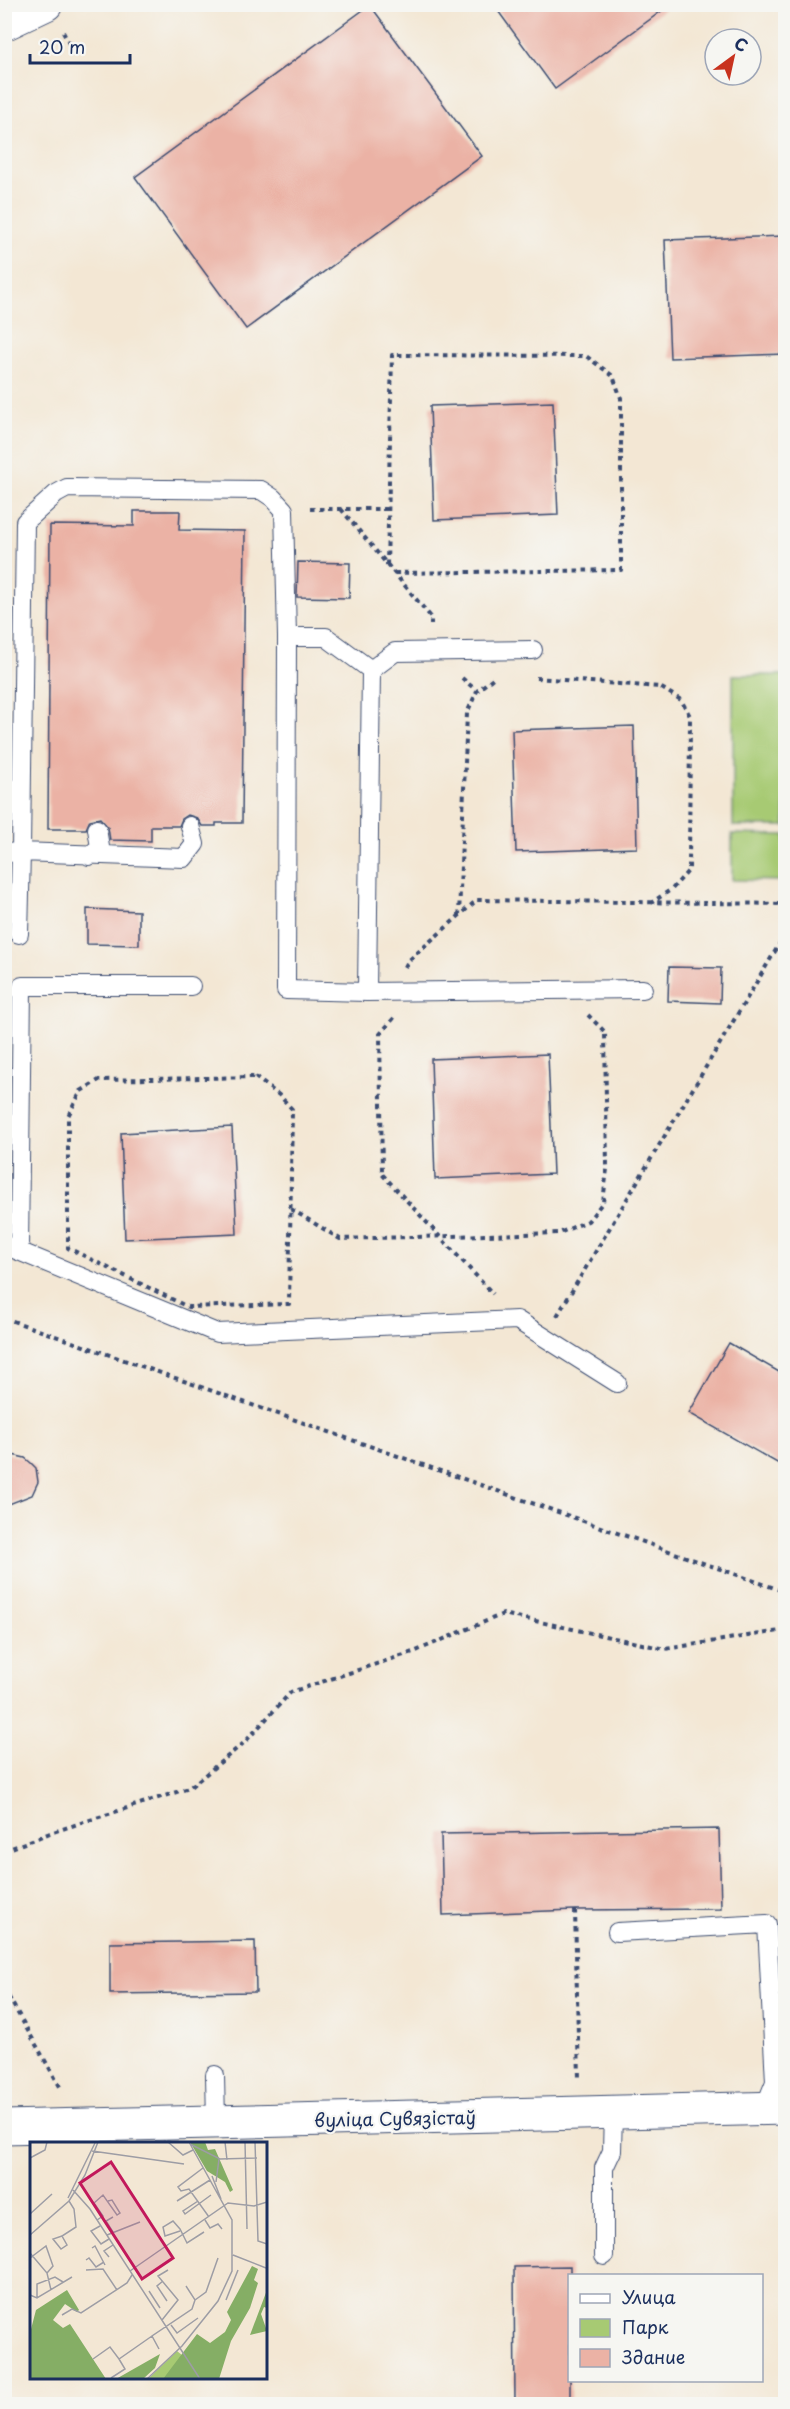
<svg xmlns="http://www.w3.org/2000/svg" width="790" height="2409" font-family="'Playpen Sans',sans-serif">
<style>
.green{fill:#a7ca73;stroke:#617c68;stroke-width:1.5}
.building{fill:#ebb2a5}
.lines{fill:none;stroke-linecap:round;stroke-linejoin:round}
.service-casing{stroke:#3b4b70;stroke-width:20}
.minor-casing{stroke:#3b4b70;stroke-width:35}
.tertiary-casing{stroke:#3b4b70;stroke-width:35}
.path{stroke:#3b4b70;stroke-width:4;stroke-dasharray:4.5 4.5;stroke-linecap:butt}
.service{stroke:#fff;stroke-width:18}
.minor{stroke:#fff;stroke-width:33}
.tertiary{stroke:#fff;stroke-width:33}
.labels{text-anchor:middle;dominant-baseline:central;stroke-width:4.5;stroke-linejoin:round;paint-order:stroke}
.street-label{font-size:18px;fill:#1b2f5e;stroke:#f6f6f2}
.inset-road{fill:none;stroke:#9d9da5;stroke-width:1.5}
.view{fill:#c2185b;fill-opacity:0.15;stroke:#c2185b;stroke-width:3}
.inset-edge{fill:none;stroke:#1b2f5e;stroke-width:3}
</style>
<rect width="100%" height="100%" fill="#f6f6f2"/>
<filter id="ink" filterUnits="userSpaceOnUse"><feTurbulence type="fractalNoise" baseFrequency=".0167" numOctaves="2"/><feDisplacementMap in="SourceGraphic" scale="12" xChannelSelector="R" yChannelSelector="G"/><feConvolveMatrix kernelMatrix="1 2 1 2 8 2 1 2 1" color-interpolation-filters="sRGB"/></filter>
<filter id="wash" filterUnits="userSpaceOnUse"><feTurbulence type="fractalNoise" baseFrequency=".008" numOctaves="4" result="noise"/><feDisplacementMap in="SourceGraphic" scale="24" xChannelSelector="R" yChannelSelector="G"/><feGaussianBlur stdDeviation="1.35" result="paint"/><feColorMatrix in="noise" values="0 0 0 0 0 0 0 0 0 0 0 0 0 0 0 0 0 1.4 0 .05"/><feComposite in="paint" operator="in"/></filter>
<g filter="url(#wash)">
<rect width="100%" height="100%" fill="#f3e7d4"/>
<!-- green -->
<path class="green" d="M733 675H785V826H733Z
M732 834 785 835V881L732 880Z"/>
<g id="blocks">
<!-- building -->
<path class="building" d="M493 4H671L555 89Z
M370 5 482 156 246 329 135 177Z
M786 236V354L670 358 665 240Z
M553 402 558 515 434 520 430 406Z
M134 511H180L179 530 245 531 242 823H216V826H202L197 818 188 815 182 819 179 826H151V841L110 840 108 827 100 818 90 820 86 829H48L50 525 134 526Z
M298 562 350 563 349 598 297 597Z
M634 726 637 848 516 852 512 730Z
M87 909 139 911V945L87 944Z
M669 967 721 968 720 1003 668 1001Z
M548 1054 553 1174 435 1179 431 1059Z
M232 1127 237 1234 125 1239 121 1133Z
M729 1343 786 1376V1468L689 1413Z
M4 1453 25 1458 31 1463 36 1468 38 1482 32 1495 4 1506Z
M719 1829 721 1909 575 1910 443 1915 441 1834Z
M255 1941 256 1992 110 1994V1943Z
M570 2266V2404H515L514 2267Z"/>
</g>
</g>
<g filter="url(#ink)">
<use href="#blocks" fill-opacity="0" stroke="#3b4b70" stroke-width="1.5"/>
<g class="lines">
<defs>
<path id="service" d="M371 670 395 652 533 650
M4 853 21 852 25 522 56 494 67 488 261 490 273 498 284 510 287 637 286 990 367 992 371 670 326 637H287
M89 856 100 847 97 829
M19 934 21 852 184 858 195 844 190 826
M367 992 643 989
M4 1245 217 1333 517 1320 617 1383
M19 1251 22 986H191
M617 1932 767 1924 775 2082 764 2109
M215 2075 216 2122
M604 2256V2168L612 2151 613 2112"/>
<path id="minor" d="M4 2127 786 2108"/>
<path id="tertiary" d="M4 24 46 4"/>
</defs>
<!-- service casing -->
<use href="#service" class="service-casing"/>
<!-- minor casing -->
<use href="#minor" class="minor-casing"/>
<!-- tertiary casing -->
<use href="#tertiary" class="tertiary-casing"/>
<!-- path -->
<path class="path" d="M63 32 75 55
M310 509H387
M341 509 431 617V626
M387 565 392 355 586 356 613 376 621 398V570L394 573
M462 678 477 691
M536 678 660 687 681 700 690 716 689 870 672 889 651 903
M459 916 467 713 477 691 493 678
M405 967 408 961 477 900 786 904
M394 1018 380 1034 382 1174 493 1294
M255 1077 279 1095 292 1109 289 1304 188 1307 68 1248V1116L81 1091 99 1080Z
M291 1209 340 1239 559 1233 588 1221 603 1202 607 1169 605 1032 588 1015
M557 1316 786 933
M4 1318 786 1592
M4 1851 50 1833 189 1788 245 1742 291 1692 416 1651 503 1614 665 1649 786 1630
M575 1910 579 2079
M4 1989 62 2090"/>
<!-- service -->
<use href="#service" class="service"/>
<!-- minor -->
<use href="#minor" class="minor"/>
<!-- tertiary -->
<use href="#tertiary" class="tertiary"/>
</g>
</g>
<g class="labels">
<!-- street labels -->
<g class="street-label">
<text transform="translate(395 2118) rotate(-1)">вуліца Сувязістаў</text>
</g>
</g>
<!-- overview -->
<g transform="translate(30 2142)">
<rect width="237" height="237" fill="#f3e7d4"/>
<path d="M147 209 153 214 141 230 133 237H118Z" fill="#a7ca73"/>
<path d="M160 0H175L178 8 185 7 203 48 200 50 195 40 177 29ZM222 124 228 127 224 138 228 141 220 166 201 199 189 237H133L167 192 180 201 195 190 201 178 197 170ZM37 148 49 168 47 170 35 162 23 178 33 186 40 182 76 237H0V191L6 168ZM237 148V166L234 165 231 172 237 189 220 193ZM130 212 125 226 113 237H86Z" fill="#85ae65"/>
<path class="inset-road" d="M138 0 153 13 163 8M195 0 197 18M215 0 217 87M225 0 228 99 237 102M160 2 190 17 227 16M62 9 154 22M0 16 15 8 17 0M173 26 148 45 151 49 159 47 179 75M182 34 191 57M186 40 189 17M43 48 60 67 170 237M38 56 65 1M147 59 180 38M168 59 153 69 155 72 181 53M0 72 22 52M83 75 76 79 83 90M67 78 73 74 64 61 73 53 87 73 90 71 82 58 78 59M175 78 180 86 188 82 192 87M70 84 61 89 71 102 79 97M150 89 135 94 133 85 143 79 150 87 157 101 174 90M0 93 39 59 55 33 68 0M77 93 110 80M32 94 23 97 31 107 37 103 32 94 46 85 44 67 39 59M62 106 65 104 75 123M0 111 17 131 21 148M203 113 236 126M79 115 74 109 83 103M0 116 16 104 23 124 17 131M56 118 59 116 66 125 74 120M56 128 73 127 87 148M100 129 198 61 224 64 237 60M133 139 127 144 137 159M156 144 165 158 176 150 188 116M119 149 130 166M0 153 7 156 42 135M7 156V142L25 135 33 140M196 158 208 128M32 173 42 167 51 171 97 141 102 133M132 178 148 158 128 134 138 128M141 183 147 191 168 176M129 207 122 194 162 167 165 158M63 217 80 205 89 217 122 194M81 236 95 227 89 217M117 237 152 204 188 159 202 129V78L159 0"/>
<path class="view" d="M81 20 143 116 112 137 50 41Z"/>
<rect width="237" height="237" class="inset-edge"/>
</g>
<!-- margin -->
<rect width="790" height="2409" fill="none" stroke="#f6f6f2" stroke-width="24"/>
<!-- legend -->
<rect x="568" y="2274" width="195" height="108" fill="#f6f6f2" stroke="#9ea6b7" stroke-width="1.5"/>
<rect x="580" y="2294" width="30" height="9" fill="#ffffff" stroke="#9ea6b7" stroke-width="1.5"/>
<text x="622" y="2304" font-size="18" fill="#1b2f5e">Улица</text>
<rect x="580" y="2319" width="30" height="18" fill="#a7ca73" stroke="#9ea6b7" stroke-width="1.5"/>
<text x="622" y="2334" font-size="18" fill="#1b2f5e">Парк</text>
<rect x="580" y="2349" width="30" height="18" fill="#ebb2a5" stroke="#9ea6b7" stroke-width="1.5"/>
<text x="622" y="2364" font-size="18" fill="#1b2f5e">Здание</text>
<!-- north arrow -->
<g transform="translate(733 57) rotate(33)"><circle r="28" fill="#f6f6f2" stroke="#9ea6b7" stroke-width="1.5"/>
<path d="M0-4.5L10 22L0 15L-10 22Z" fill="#c8321e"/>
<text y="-9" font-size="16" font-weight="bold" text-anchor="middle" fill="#1b2f5e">С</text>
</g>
<!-- scale -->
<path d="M30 54v9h100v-9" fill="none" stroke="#1b2f5e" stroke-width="3"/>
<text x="39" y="54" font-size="18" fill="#1b2f5e" stroke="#f6f6f2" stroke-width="4.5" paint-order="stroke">20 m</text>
</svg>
